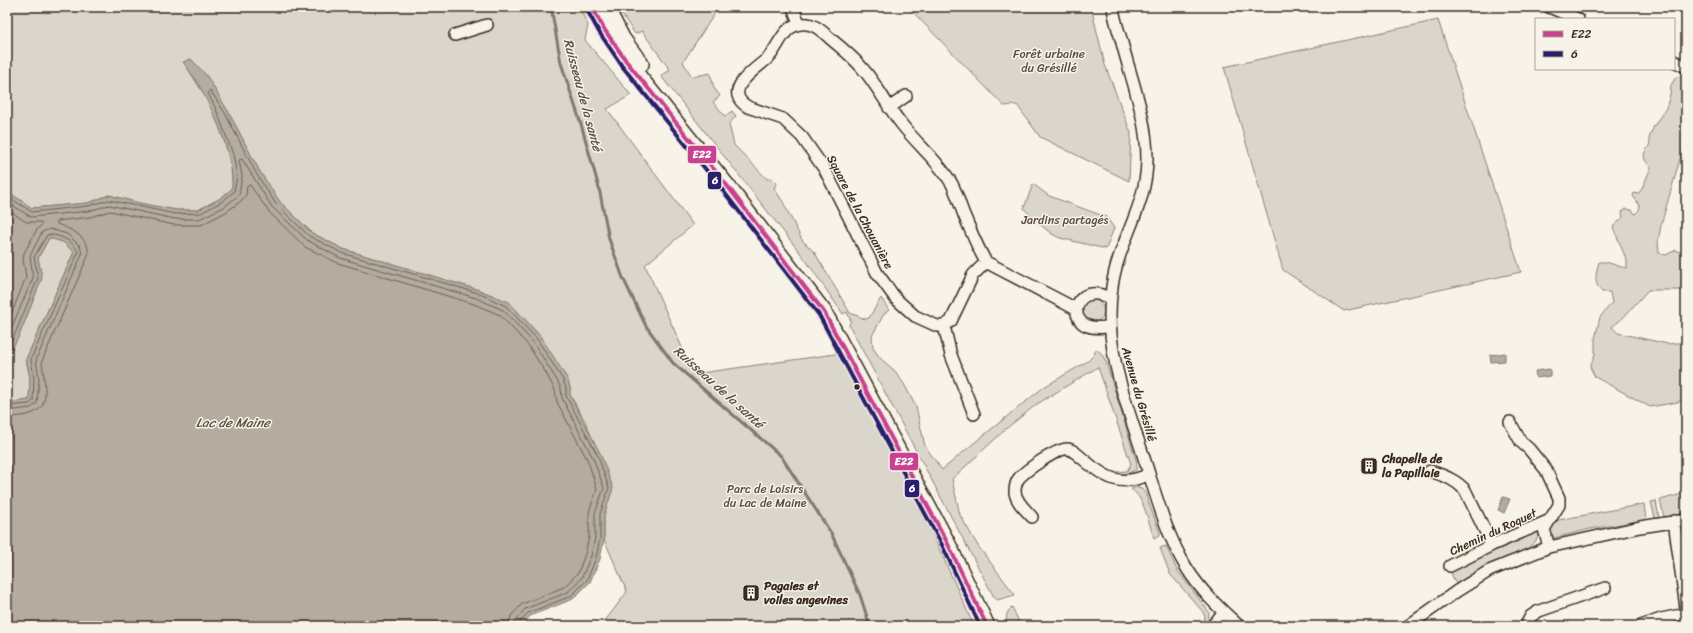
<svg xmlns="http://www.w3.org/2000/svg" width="1693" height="633" font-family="Sriracha,sans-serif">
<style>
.green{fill:#dbd6cb;stroke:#8b8074}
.water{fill:#b4aca0;stroke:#84786c}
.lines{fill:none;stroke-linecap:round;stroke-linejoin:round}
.shore{stroke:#6b5e52;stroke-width:1}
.stream{stroke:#84786c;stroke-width:3}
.street-casing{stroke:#3b2a1e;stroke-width:14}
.secondary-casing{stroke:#3b2a1e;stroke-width:18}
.street{stroke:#f7f3e8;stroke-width:11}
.secondary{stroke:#f7f3e8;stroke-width:15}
.bus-1-casing{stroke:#f7f3e8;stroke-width:7}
.bus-2-casing{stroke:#f7f3e8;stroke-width:7}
.bus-1{stroke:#c94191;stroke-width:4}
.bus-2{stroke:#291f6c;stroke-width:4}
.bus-dot{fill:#3b2a1e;stroke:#f7f3e8;stroke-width:1.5}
.labels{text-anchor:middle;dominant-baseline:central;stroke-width:3;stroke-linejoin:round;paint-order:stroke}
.park-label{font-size:12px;fill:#5b4c41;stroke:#f7f3e8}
.street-label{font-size:12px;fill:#3b2a1e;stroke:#f7f3e8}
.poi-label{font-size:12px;font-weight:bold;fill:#3b2a1e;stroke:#f7f3e8;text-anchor:start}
.water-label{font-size:13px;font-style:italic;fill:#5f5145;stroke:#f7f3e8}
.line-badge{stroke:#f7f3e8;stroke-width:1.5}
.badge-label{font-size:11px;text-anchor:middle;font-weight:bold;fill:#fff}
</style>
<rect width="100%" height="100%" fill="#f7f3e8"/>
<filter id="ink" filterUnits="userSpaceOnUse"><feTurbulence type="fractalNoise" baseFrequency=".025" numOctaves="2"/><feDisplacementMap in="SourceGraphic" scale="8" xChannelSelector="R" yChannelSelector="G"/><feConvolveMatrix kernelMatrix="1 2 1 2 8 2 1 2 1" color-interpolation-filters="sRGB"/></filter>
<g filter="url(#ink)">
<!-- green -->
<path class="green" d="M7 7H579L588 25 585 40 631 95 607 109 693 225 645 265 694 374 842 353 920 506 974 626H601L627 592 604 539V515L613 488 585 421 570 395V387L541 337 509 302 479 290 343 249 312 233 280 202 260 172 228 111 191 59 184 62C189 72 196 81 202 91 217 114 234 162 232 189L219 199 198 210H176L139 203 109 195 88 203 32 208 7 191Z
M617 7H719L683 62 692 77 710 73 714 88 720 96 713 102 725 116 732 111 736 116 729 124 734 145 767 179 772 178 777 183 774 188 783 202 802 240 815 253 850 313 865 319 869 318 881 298 889 310 884 314 872 336 873 348 880 358 895 371 904 384 916 407 925 446 942 470 974 443 1044 387 1088 361 1094 355 1096 349 1102 354 1106 362 1137 463 1136 470 1126 474H1117L1115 472 1127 471 1131 464 1098 367 1037 404 1007 428 952 479 960 515 978 546 1015 595 997 600 994 597 849 325 851 321 847 312 843 314 805 259 661 76 670 70 642 31 635 34Z
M908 7H1091L1105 65 1131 133 1129 181 1040 137 1017 105 1004 106Z
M1438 20 1521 272 1344 311 1283 270 1224 67Z
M1680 76 1686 79V138L1661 225 1658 242 1659 253 1666 255 1676 250 1686 255V290H1648L1623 318 1612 327 1618 333 1668 344 1686 342V398L1678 402 1650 407 1595 377 1590 367 1595 354V339L1600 317 1612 303 1610 292H1602C1593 284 1596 272 1599 262 1609 261 1617 267 1627 268V261L1613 227 1623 217 1622 212 1626 209 1632 210 1635 214 1639 210 1640 206 1633 196 1634 193 1638 194C1645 186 1646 177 1651 168L1645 160 1644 154 1650 144 1649 138 1654 126 1666 108 1670 95 1671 85 1676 77Z
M1033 184 1049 196 1106 217 1114 228 1106 249 1060 238 1052 234 1033 219 1024 208Z
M49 238 63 242 74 252 26 359 30 378 29 400 7 403V357L19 336 42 278 38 258Z
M1089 299 1098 300 1104 308 1103 317 1095 323 1083 319 1081 307Z
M1136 487 1144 490 1160 533V535L1154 538C1149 524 1144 497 1131 489Z
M1686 493V513L1664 517 1660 500Z
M1656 501 1659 518H1655L1651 502Z
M1644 504 1646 520 1590 529 1554 538H1552L1548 530 1553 521Z
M1538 530 1539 535 1535 542 1528 548 1478 571 1456 584 1451 573 1453 568Z
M1166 546 1177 570 1209 612 1208 621 1204 626H1202L1205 617 1203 612 1170 574 1160 548Z
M1012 607 1021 626H1008C1005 619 1006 612 1012 607Z"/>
<!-- water -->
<path class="water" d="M191 59 207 76 228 111 260 172 280 202 312 233 343 249 479 290 509 302 541 337 567 378 570 387V395L601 455 613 488 604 515V539L600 559 590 582 573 599 530 616 522 626H7V403L29 400 30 378 26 359 74 252 63 242 49 238 38 258 42 278 19 336 7 357V191L32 208 88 203 109 195 139 203 176 210H198L219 199 232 189C234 158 218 121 203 93 198 82 190 72 183 62Z
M1505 353V361L1491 362 1490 355Z
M1550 369V376L1536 378 1535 371Z
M1503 497 1510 499 1504 513 1498 510Z"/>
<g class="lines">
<!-- shore -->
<path class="shore" d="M7 196 32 212 88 206 109 200 175 214 201 213 221 202 234 192 237 176 233 154 216 109 208 93 210 90 225 113 257 175 276 204 309 236 342 253 478 293 506 306 537 339 563 380 566 388V396L598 456 609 488 600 514V538L596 558 587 580 571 596 528 613 520 622 519 626
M7 202 31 217 89 211 109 205 175 219H199L224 207 239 195 242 176 239 160 242 159 272 207 307 240 340 258 476 298 503 310 533 342 558 382 561 389 562 398 593 458 604 488 595 513V538L591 556 582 577 568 592 525 609 516 620 514 626
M7 209 26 222H40L42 224 36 231 24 253 23 259 26 277 7 325
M7 338 33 278 30 256 42 232 50 229 67 234 80 246 82 254 36 360 39 378 37 403 31 408 7 411
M7 348 15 334 38 278 34 257 47 235C57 233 76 242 78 253L31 359 34 378 33 401 29 404 7 406
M7 417C54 416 46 398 42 361L88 256C91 238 71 229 57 224V221L90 217 110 211 174 225H201L226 212 241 201 246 195 247 186 250 185 269 212 305 247 338 263 474 304 500 315 528 345 546 373 555 390 557 402 588 461 597 489 589 512V537L585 554 578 573 564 587 522 604 511 616 508 626"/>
<!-- stream -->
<path class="stream" d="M551 7 561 63 581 124 599 188 609 239 623 278 646 326 673 363 781 456 831 533 860 595 870 626"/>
<defs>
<path id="street" d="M793 7 799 24
M1113 7C1114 18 1118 29 1121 39 1131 79 1147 118 1147 159 1147 208 1118 241 1112 287 1103 347 1126 402 1144 458 1156 495 1166 534 1186 567 1200 590 1219 608 1239 626
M1549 7 1578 19
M455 35 487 25
M1674 61 1686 67
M889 108 906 96
M986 262C977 247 971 231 964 215 960 205 957 194 952 184 939 162 919 146 903 126 888 108 878 86 863 69 854 58 843 49 832 40 823 32 814 22 801 24 782 26 779 48 767 59 754 70 721 91 748 107L783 119 802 137 825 170 877 273 896 299 915 316 937 326H944L951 321 973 275 986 262 1076 309
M944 326 951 355 974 414
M1110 327C1103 327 1095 329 1088 326 1071 321 1074 295 1092 294 1098 293 1105 296 1110 298
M1510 422 1521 442 1529 449 1546 470 1559 498V505L1544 529 1549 547
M1430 471C1444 476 1455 479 1465 490L1492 545
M1032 517C1026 510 1016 502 1015 492 1015 487 1016 482 1019 478 1026 470 1059 447 1068 449 1074 450 1079 456 1083 459 1105 478 1121 488 1149 474
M1674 521 1686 608
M1450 566 1492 545 1548 521
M1212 626 1224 612
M1408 626 1457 591 1489 571 1549 547 1640 527 1686 520
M1528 626 1527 623 1531 616 1539 611 1605 588
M1641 626 1661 619 1686 614"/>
<path id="secondary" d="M592 7 604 29 627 62 729 188 824 312 947 542 987 626
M606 7 622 38 641 64"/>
</defs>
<!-- street casing -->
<use href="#street" class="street-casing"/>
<!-- secondary casing -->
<use href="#secondary" class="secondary-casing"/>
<!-- street -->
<use href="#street" class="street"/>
<!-- secondary -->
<use href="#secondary" class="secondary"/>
<defs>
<path id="bus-1" d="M592 7 604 29 627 62 729 188 824 312 947 542 987 626"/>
<path id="bus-2" d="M587 10 599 32 622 66 724 192 819 315 942 545 980 626"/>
</defs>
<!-- bus-1 casing -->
<use href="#bus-1" class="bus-1-casing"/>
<!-- bus-2 casing -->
<use href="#bus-2" class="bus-2-casing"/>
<!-- bus-1 -->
<use href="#bus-1" class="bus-1"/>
<!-- bus-2 -->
<use href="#bus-2" class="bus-2"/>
</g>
</g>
<!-- icons -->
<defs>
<symbol id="building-square" viewBox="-11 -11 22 22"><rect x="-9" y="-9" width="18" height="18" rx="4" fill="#3b2a1e" stroke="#f7f3e8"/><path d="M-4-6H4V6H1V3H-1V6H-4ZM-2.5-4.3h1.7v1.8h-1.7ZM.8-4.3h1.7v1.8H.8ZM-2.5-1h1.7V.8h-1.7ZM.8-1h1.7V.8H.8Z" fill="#fff"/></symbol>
</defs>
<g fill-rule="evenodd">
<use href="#building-square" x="1359" y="456" width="20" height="20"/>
<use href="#building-square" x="741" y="583" width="20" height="20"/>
</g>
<!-- markers -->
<circle class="bus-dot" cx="857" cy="387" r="3.5"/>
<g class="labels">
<!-- park labels -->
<g class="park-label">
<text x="1049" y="54">Forêt urbaine<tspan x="1049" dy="14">du Grésillé</tspan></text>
<text x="1065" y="220">Jardins partagés</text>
<text x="765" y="489">Parc de Loisirs<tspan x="765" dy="14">du Lac de Maine</tspan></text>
</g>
<!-- street labels -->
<g class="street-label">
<text transform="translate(860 212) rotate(62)">Square de la Chouanière</text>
<text transform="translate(1139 394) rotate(74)">Avenue du Grésillé</text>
<text transform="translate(1493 532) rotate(-25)">Chemin du Roquet</text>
</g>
<!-- poi labels -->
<g class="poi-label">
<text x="1382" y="459">Chapelle de<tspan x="1382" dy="14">la Papillaie</tspan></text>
<text x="764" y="586">Pagaies et<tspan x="764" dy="14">voiles angevines</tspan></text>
</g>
<!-- water labels -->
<g class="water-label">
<text transform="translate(583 95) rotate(75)">Ruisseau de la santé</text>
<text transform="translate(719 387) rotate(42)">Ruisseau de la santé</text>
<text x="233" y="422">Lac de Maine</text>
</g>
</g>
<g class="line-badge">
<rect x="687" y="145" width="30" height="19" rx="4" fill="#c94191"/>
<rect x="707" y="171" width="15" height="19" rx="4" fill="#291f6c"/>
<rect x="889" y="452" width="30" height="19" rx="4" fill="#c94191"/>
<rect x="904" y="479" width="16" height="19" rx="4" fill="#291f6c"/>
</g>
<g class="badge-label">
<text x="702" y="158">E22</text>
<text x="715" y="184">6</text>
<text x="904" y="465">E22</text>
<text x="912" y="492">6</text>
</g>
<!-- margin -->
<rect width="1693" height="633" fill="none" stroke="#f7f3e8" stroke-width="24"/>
<rect x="12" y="12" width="1669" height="609" fill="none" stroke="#3b2a1e" stroke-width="1.5" filter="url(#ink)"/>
<!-- legend -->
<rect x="1535" y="18" width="140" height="52" fill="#f7f3e8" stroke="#aca397"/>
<rect x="1543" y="31" width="20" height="6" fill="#c94191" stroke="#aca397"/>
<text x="1571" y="38" font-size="12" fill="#3b2a1e">E22</text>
<rect x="1543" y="51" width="20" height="6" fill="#291f6c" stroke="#aca397"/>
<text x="1571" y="58" font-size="12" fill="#3b2a1e">6</text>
</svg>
